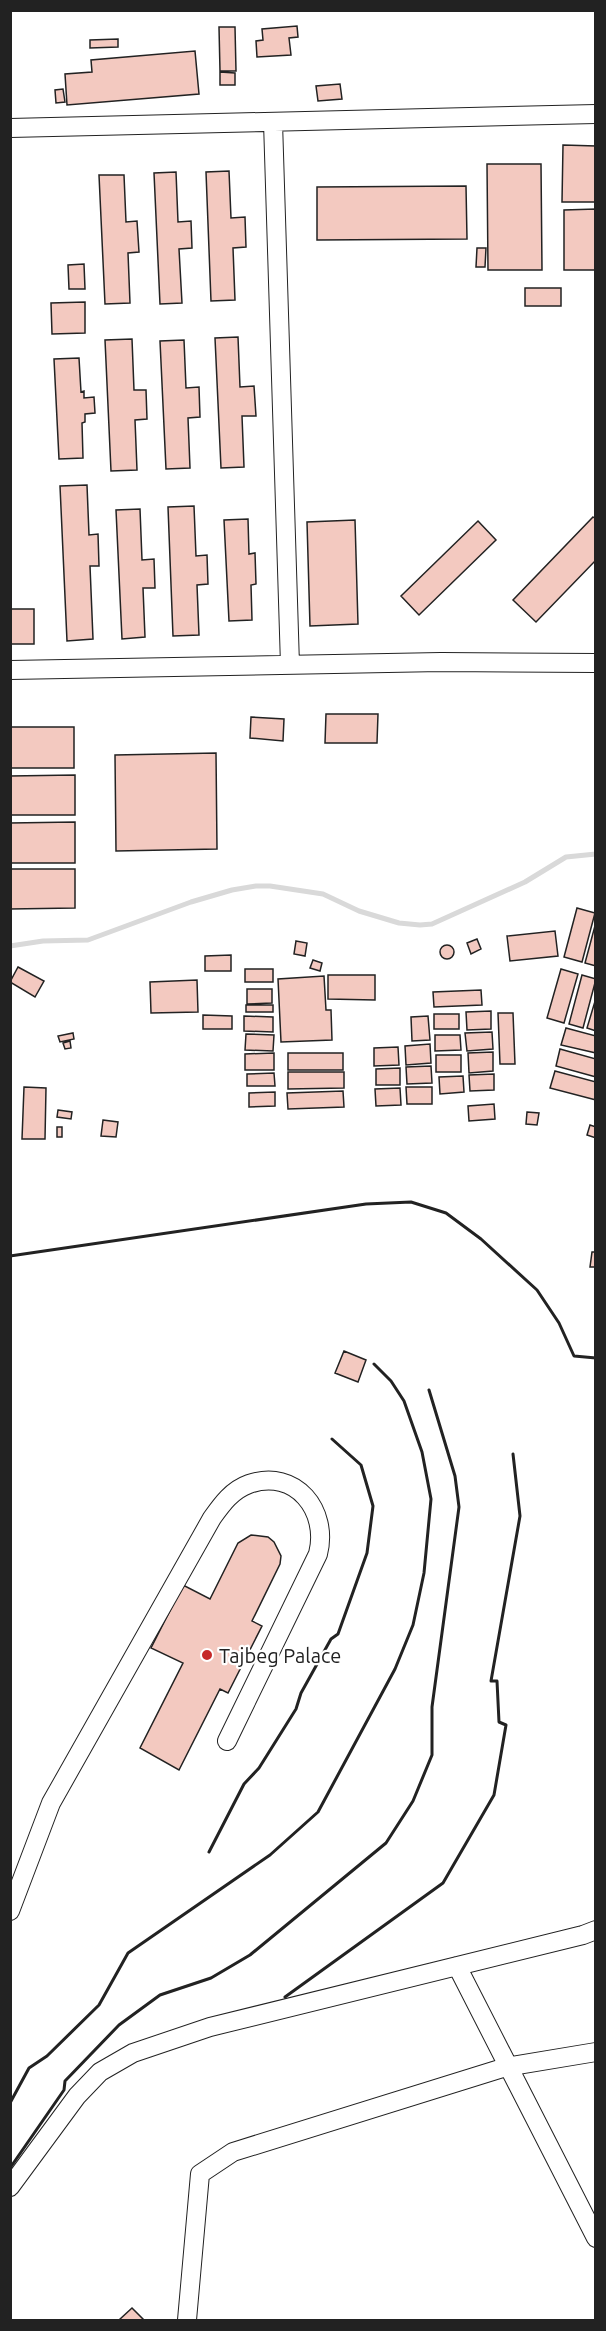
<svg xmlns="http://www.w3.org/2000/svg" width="606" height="2331" font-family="Ubuntu,sans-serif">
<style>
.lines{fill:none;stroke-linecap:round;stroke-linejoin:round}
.stream{stroke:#d9d9d9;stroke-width:5}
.building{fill:#f3c9c0;stroke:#222;stroke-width:1.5}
.minor-casing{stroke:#222;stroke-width:20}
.minor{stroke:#fff;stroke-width:18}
.wall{stroke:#222;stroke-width:3}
.poi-dot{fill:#c62828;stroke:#fff;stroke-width:2}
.labels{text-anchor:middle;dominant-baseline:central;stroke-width:4.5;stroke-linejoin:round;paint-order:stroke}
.poi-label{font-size:20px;fill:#222;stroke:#fff;text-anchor:start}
</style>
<rect width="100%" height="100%" fill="#fff"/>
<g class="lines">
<!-- stream -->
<path class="stream" d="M10 946 43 941 88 940 191 902 232 890 256 886H270L323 894 359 911 399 923 420 925 432 924 525 882 566 857 596 854"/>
</g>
<!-- building -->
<path class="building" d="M297 26 298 37 289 38 291 55 257 57 256 41 263 40 262 29Z
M219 27H235L236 71H220Z
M118 39V47L90 48V40Z
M195 51 199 94 67 105 65 74 92 72 91 60Z
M220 72 235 73V85H220Z
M340 84 342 99 318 101 316 86Z
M63 89 65 102 56 103 55 90Z
M563 145 596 146V202H562Z
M487 164H541L542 270H488Z
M229 171 231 218 245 217 246 247 233 248 235 300 211 301 206 172Z
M176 172 178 222 191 221 192 248 179 249 182 303 160 304 154 173Z
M99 175H124L126 222 137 221 139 252 128 253 130 303 105 304Z
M466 186 467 239 317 240V187Z
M596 209V270H564V210Z
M477 248H486L485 267H476Z
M84 264 85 289H69L68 265Z
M525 288H561V306H525Z
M85 302V333L52 334 51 303Z
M238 337 240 387 254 386 256 416H242L244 467 221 468 215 338Z
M132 339 134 390H146L147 419 135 420 137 470 111 471 105 340Z
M184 340 186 388 199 387 200 417 188 418 190 468 166 469 160 341Z
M79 358 81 392 84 391V398L94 397 95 413 85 414V422L82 423 83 458 59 459 54 359Z
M87 485 89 535 98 534 99 566H90L93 639 67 641 60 486Z
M194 506 196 556 207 555 208 584 197 585 199 635 173 636 168 507Z
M140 509 142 560 154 559 155 588H143L145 637 122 639 116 510Z
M593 517 596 519V560L536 622 513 600Z
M248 519 249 554 255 553 256 584 251 585 252 620 229 621 224 520Z
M355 520 358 624 310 626 307 522Z
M478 521 496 540 419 615 401 596Z
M10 609H34V644H10Z
M326 714H378L377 743H325Z
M251 717 284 719 283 741 250 738Z
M10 727H74V768H10Z
M216 753 217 849 116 851 115 755Z
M75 775V815H10V776Z
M75 822V863H10V823Z
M10 869H75V908L10 909Z
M577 908 595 913 582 962 564 957Z
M596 922V966L585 963Z
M555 931 558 956 510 961 507 936Z
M477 939 481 949 471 954 467 943Z
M296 941 307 943 305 956 294 954Z
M440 952a7 7 0 1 1 14 0a7 7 0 1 1-14 0Z
M231 955V971H205V956Z
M313 960 322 963 320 971 310 968Z
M18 967 44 981 35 997 10 982Z
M245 969H273V982H245Z
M561 969 578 974 564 1023 547 1018Z
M328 975H375V1000L328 999Z
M582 975 596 979 583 1028 569 1024Z
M324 976 326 1010H331L332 1040 281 1042 278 979Z
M197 980 198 1012 151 1013 150 982Z
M247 989H272V1003L247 1004Z
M481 990 482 1005 434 1007 433 992Z
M596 998V1031L587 1028Z
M246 1005H273V1012H246Z
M491 1011V1029L467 1030 466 1012Z
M498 1013H513L515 1064H500Z
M434 1014H459V1029H434Z
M203 1015 232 1016V1029H203Z
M244 1016 273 1017V1032L244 1031Z
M428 1016 430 1040 412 1041 411 1017Z
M566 1028 596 1036V1053L561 1045Z
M492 1032 493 1049 467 1051 465 1033Z
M73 1033 74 1039 60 1042 58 1036Z
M246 1034 274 1035 273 1051 245 1050Z
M435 1035H460L461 1050 435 1051Z
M70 1041 71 1048 65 1049 63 1043Z
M430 1044 431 1063 406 1065 405 1046Z
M398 1047 399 1065 374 1066V1048Z
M560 1049 596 1059V1077L556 1066Z
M493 1052V1071L469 1073 468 1053Z
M274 1053V1070H245V1054Z
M288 1053H343V1070H288Z
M436 1055H461V1072H436Z
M431 1066 432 1083 407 1084 406 1067Z
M400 1068V1085H376V1069Z
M555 1071 596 1082V1100L550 1088Z
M288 1072H344V1088L288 1089Z
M274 1073 275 1086H247V1074Z
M494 1074V1090L470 1091 469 1075Z
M463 1076 464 1092 440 1094 439 1077Z
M24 1087 46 1088 45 1139H22Z
M406 1087H432V1104H407Z
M400 1088 401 1105 376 1106 375 1089Z
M343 1091 344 1107 288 1109 287 1093Z
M275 1092V1106L249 1107V1093Z
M494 1104 495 1119 469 1121 468 1106Z
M58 1110 72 1112 71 1119 57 1117Z
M527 1112 539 1113 537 1125 526 1124Z
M103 1120 118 1122 116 1137 101 1136Z
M590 1125 596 1127V1138L587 1135Z
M57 1127H62V1137H57Z
M592 1252H596V1267H590Z
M344 1351 366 1360 358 1382 335 1373Z
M251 1535 268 1537 274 1542 281 1556 280 1564 252 1621 262 1626 228 1693 220 1689 179 1770 140 1748 183 1663 151 1648 183 1585 210 1599 238 1543Z
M132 2308 144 2320H119Z"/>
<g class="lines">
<defs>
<path id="minor" d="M273 122 290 665
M10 128 596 114
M10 670 441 662 596 663
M10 1911 51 1803 212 1518C222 1504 232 1490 249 1484 296 1468 329 1511 318 1554L227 1741
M457 1966 596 2238
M10 2187 77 2096 100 2072 133 2053 210 2027 583 1935 596 1930
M187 2320 200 2174 233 2152 506 2067 596 2052"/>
</defs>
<!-- minor casing -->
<use href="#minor" class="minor-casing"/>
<!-- minor -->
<use href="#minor" class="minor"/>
<!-- wall -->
<path class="wall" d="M10 1256 366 1204 411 1202 446 1213 481 1239 537 1290 559 1323 574 1356 596 1358
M209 1852 244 1784 259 1768 296 1709 301 1693 331 1639 338 1634 367 1553 373 1506 361 1465 332 1439
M285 1997 443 1883 494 1795 506 1725 499 1722 497 1681H491L520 1516 513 1454
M10 2103 29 2068 47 2056 99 2005 128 1953 270 1855 318 1812 395 1669 413 1625 424 1573 431 1499 422 1452 404 1401 391 1381 374 1364
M10 2168 64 2090 65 2081 119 2025 160 1995 211 1978 250 1955 386 1843 413 1801 432 1755V1707L459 1507 455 1476 429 1390"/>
</g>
<!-- markers -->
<circle class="poi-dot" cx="207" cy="1655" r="6"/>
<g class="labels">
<!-- poi labels -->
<g class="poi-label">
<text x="219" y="1655">Tajbeg Palace</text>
</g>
</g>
<!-- border -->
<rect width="606" height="2331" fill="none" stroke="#222222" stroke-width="24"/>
</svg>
